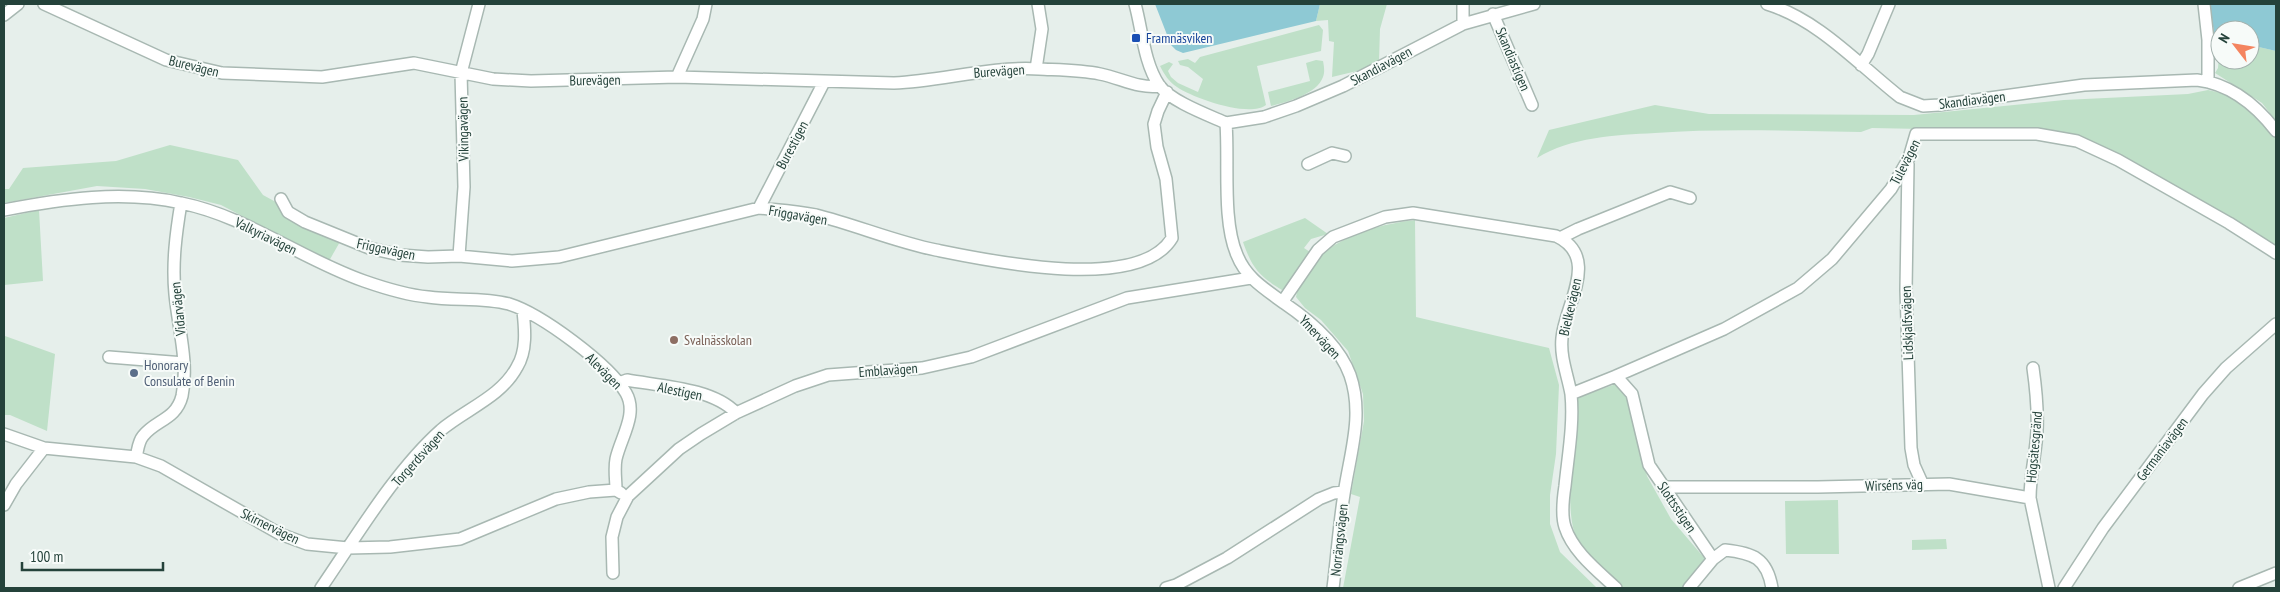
<svg xmlns="http://www.w3.org/2000/svg" width="2280" height="592" font-family="'PT Sans Narrow',sans-serif">
<style>
.green{fill:#bfe0c8}
.water{fill:#8ec9d4}
.lines{fill:none;stroke-linecap:round;stroke-linejoin:round}
.minor-casing{stroke:#a8b8b2;stroke-width:14}
.minor{stroke:#fff;stroke-width:11}
.transit-dot{fill:#1a4fb4;stroke:#f7fbf9;stroke-width:2}
.education-dot{fill:#8d6e63;stroke:#f7fbf9;stroke-width:2}
.service-dot{fill:#5c6f8a;stroke:#f7fbf9;stroke-width:2}
.labels{text-anchor:middle;dominant-baseline:central;stroke-width:4;stroke-linejoin:round;paint-order:stroke}
.transit-label{font-size:14px;fill:#164399;stroke:#f7fbf9;text-anchor:start}
.street-label{font-size:14px;fill:#24423a;stroke:#f7fbf9}
.education-label{font-size:14px;fill:#785e54;stroke:#f7fbf9;text-anchor:start}
.service-label{font-size:14px;fill:#4e5e75;stroke:#f7fbf9;text-anchor:start}
</style>
<rect width="100%" height="100%" fill="#e6efeb"/>
<!-- green -->
<path class="green" d="M1320 4H1387L1380 29 1379 62 1357 71 1332 77 1334 42 1329 41 1328 20 1316 21Z
M1319 25 1323 30 1321 51 1257 66 1266 105C1249 118 1193 98 1177 87 1169 82 1164 74 1160 66L1169 62 1173 64 1168 71 1171 77 1178 83 1198 92 1203 79 1188 67 1180 65 1178 61 1188 59 1195 63 1200 57Z
M2250 45 2276 51V121L2262 103 2215 73 2218 68 2220 46V60H2250Z
M1316 60 1323 61C1324 66 1325 72 1323 77 1317 94 1287 102 1271 106L1268 92 1310 81 1306 63Z
M2208 90 2230 95 2263 122 2276 139V248L2114 153 2022 131 1872 128 1861 132C1792 131 1723 128 1655 133 1615 135 1571 137 1537 158L1549 130 1655 105 1709 114 1914 115 2064 100 2188 94Z
M170 145 238 160 263 195 305 218 345 233 329 261 221 205 189 197 145 189 97 186 4 203V189H9L23 168 116 161Z
M39 210 43 281 4 285V218Z
M1305 218 1328 234 1311 239 1304 248 1310 252 1286 288 1282 290C1259 276 1252 268 1243 242Z
M1415 220 1416 317 1549 348 1559 385 1556 454 1550 495V524L1560 552 1597 588H1343L1360 497 1351 494 1364 421 1363 394 1348 351 1321 320 1305 308 1296 297C1305 245 1370 225 1415 220Z
M4 290 5 336 55 354 47 431 10 415H4Z
M1616 384 1631 404 1647 476 1671 519 1706 560 1682 588H1623C1609 573 1589 558 1578 540 1562 516 1575 430 1576 398Z
M1838 500 1839 554H1786L1785 501Z
M1946 539 1947 549 1912 550V540Z"/>
<!-- water -->
<path class="water" d="M1155 4H1320L1316 21 1183 53 1176 50 1171 45Z
M2209 4H2276V51L2250 45V30H2220V38L2215 37Z"/>
<g class="lines">
<defs>
<path id="minor" d="M44 4 166 60 222 73 322 77 414 63 493 79 531 81 677 77 894 83C942 81 990 66 1039 69 1059 70 1081 70 1100 74 1121 78 1138 89 1160 86
M1135 4C1142 29 1144 63 1159 85 1170 101 1208 115 1226 123
M1767 4C1819 20 1858 64 1900 97L1923 106 1939 105 2084 85 2197 80C2231 84 2256 105 2276 131
M2204 4 2208 40V82
M1493 14 1532 105
M4 15 18 4
M1463 24V4
M1861 65 1868 54 1889 4
M1036 69 1042 29 1038 4
M677 77 703 19 706 4
M1226 123C1229 162 1222 221 1237 255 1246 278 1265 289 1284 303 1309 320 1339 345 1350 375 1364 415 1350 453 1344 494 1339 525 1337 557 1333 588
M1226 123 1264 117 1296 106 1343 86 1463 24 1534 4
M1308 164 1332 153 1345 156
M1908 164 1906 290 1911 448 1914 465 1923 485
M281 199 288 212 305 222 369 248 400 255 428 257 459 256 512 261 559 257 759 208C778 210 797 211 816 215 856 225 896 242 936 250 990 261 1139 293 1172 238L1166 179 1157 147 1154 124 1158 111 1167 92
M759 208 824 82
M4 210C61 199 123 190 181 203 246 216 301 259 364 281 384 288 406 295 428 297 454 301 483 297 509 304 541 314 609 364 626 393 638 414 621 437 616 459 614 469 616 480 616 490
M1560 238 1578 229 1670 192 1690 198
M459 256 464 187 461 73 479 4
M1283 301 1318 250 1333 237 1385 217 1413 213 1556 236C1601 257 1565 304 1562 338 1560 358 1568 376 1571 394 1574 424 1568 456 1565 486 1563 499 1561 515 1565 527 1573 552 1598 571 1616 588
M109 357 184 363
M1616 376 1632 394 1649 465 1713 559 1725 550C1753 553 1767 558 1772 588
M619 383 627 380C660 386 713 388 736 413
M1571 394 1616 376 1724 329 1798 288 1832 259 1891 189 1909 158 1916 134H2037L2077 141 2118 160 2229 223 2276 253
M4 434 44 448
M136 457C138 450 138 442 143 436 155 420 176 420 182 396 189 363 178 327 175 294 172 263 176 233 181 203
M1663 487H1818L1949 484 2030 498 2049 588
M2030 498C2030 475 2036 453 2037 431 2038 409 2036 389 2033 368
M4 505 16 484 44 448 136 457 161 466 280 534 307 544 348 548 390 547 460 539 556 499 589 492 616 490 621 493
M613 573 612 537 617 517 628 496 679 449 701 434 736 413 795 386 828 375 922 368 971 357 1127 298 1251 278
M321 588C356 537 395 471 441 430 466 409 501 397 517 367 527 351 525 329 523 311
M1166 588 1176 585 1227 558 1319 499 1334 493 1344 492
M1689 588 1713 559
M2064 588 2103 528 2203 394 2226 368 2276 324
M2239 588 2276 573"/>
</defs>
<!-- minor casing -->
<use href="#minor" class="minor-casing"/>
<!-- minor -->
<use href="#minor" class="minor"/>
</g>
<!-- markers -->
<rect class="transit-dot" x="1131" y="33" width="10" height="10" rx="2.5"/>
<circle class="education-dot" cx="674" cy="340" r="5"/>
<circle class="service-dot" cx="134" cy="373" r="5"/>
<g class="labels">
<!-- transit labels -->
<g class="transit-label">
<text x="1146" y="38">Framnäsviken</text>
</g>
<!-- street labels -->
<g class="street-label">
<text transform="translate(1513 59) rotate(67)">Skandiastigen</text>
<text transform="translate(194 66) rotate(14)">Burevägen</text>
<text transform="translate(1381 66) rotate(-28)">Skandiavägen</text>
<text transform="translate(999 71) rotate(-4)">Burevägen</text>
<text transform="translate(595 80) rotate(-1)">Burevägen</text>
<text transform="translate(1972 100) rotate(-7)">Skandiavägen</text>
<text transform="translate(463 129) rotate(-91)">Vikingavägen</text>
<text transform="translate(792 145) rotate(-62)">Burestigen</text>
<text transform="translate(1905 162) rotate(-63)">Tulevägen</text>
<text transform="translate(798 215) rotate(10)">Friggavägen</text>
<text transform="translate(266 236) rotate(26)">Valkyriavägen</text>
<text transform="translate(386 249) rotate(12)">Friggavägen</text>
<text transform="translate(1570 307) rotate(-77)">Bielkevägen</text>
<text transform="translate(178 309) rotate(-96)">Vidarvägen</text>
<text transform="translate(1907 323) rotate(-92)">Lidskjalfsvägen</text>
<text transform="translate(1320 337) rotate(47)">Ymervägen</text>
<text transform="translate(888 370) rotate(-4)">Emblavägen</text>
<text transform="translate(604 371) rotate(45)">Alevägen</text>
<text transform="translate(680 391) rotate(12)">Alestigen</text>
<text transform="translate(2034 447) rotate(-85)">Högsätesgränd</text>
<text transform="translate(2162 449) rotate(-53)">Germaniavägen</text>
<text transform="translate(418 458) rotate(-48)">Torgerdsvägen</text>
<text transform="translate(1894 485) rotate(-2)">Wirséns väg</text>
<text transform="translate(1677 507) rotate(56)">Slottsstigen</text>
<text transform="translate(270 526) rotate(26)">Skirnervägen</text>
<text transform="translate(1339 540) rotate(-84)">Norrängsvägen</text>
</g>
<!-- education labels -->
<g class="education-label">
<text x="684" y="340">Svalnässkolan</text>
</g>
<!-- service labels -->
<g class="service-label">
<text x="144" y="365">Honorary<tspan x="144" dy="16">Consulate of Benin</tspan></text>
</g>
</g>
<!-- border -->
<rect width="2280" height="592" fill="none" stroke="#24423a" stroke-width="10"/>
<!-- north arrow -->
<g transform="translate(2235 45) rotate(301)"><circle r="24" fill="#f7fbf9" stroke="#a3b1ad"/>
<path d="M0-4L9 19L0 12L-9 19Z" fill="#f4845f"/>
<text y="-8" font-size="14" font-weight="bold" text-anchor="middle" fill="#24423a">N</text>
</g>
<!-- scale -->
<path d="M22 562v8h141v-8" fill="none" stroke="#24423a" stroke-width="2.5"/>
<text x="30" y="562" font-size="15" fill="#24423a" stroke="#f7fbf9" stroke-width="4" paint-order="stroke">100 m</text>
</svg>
